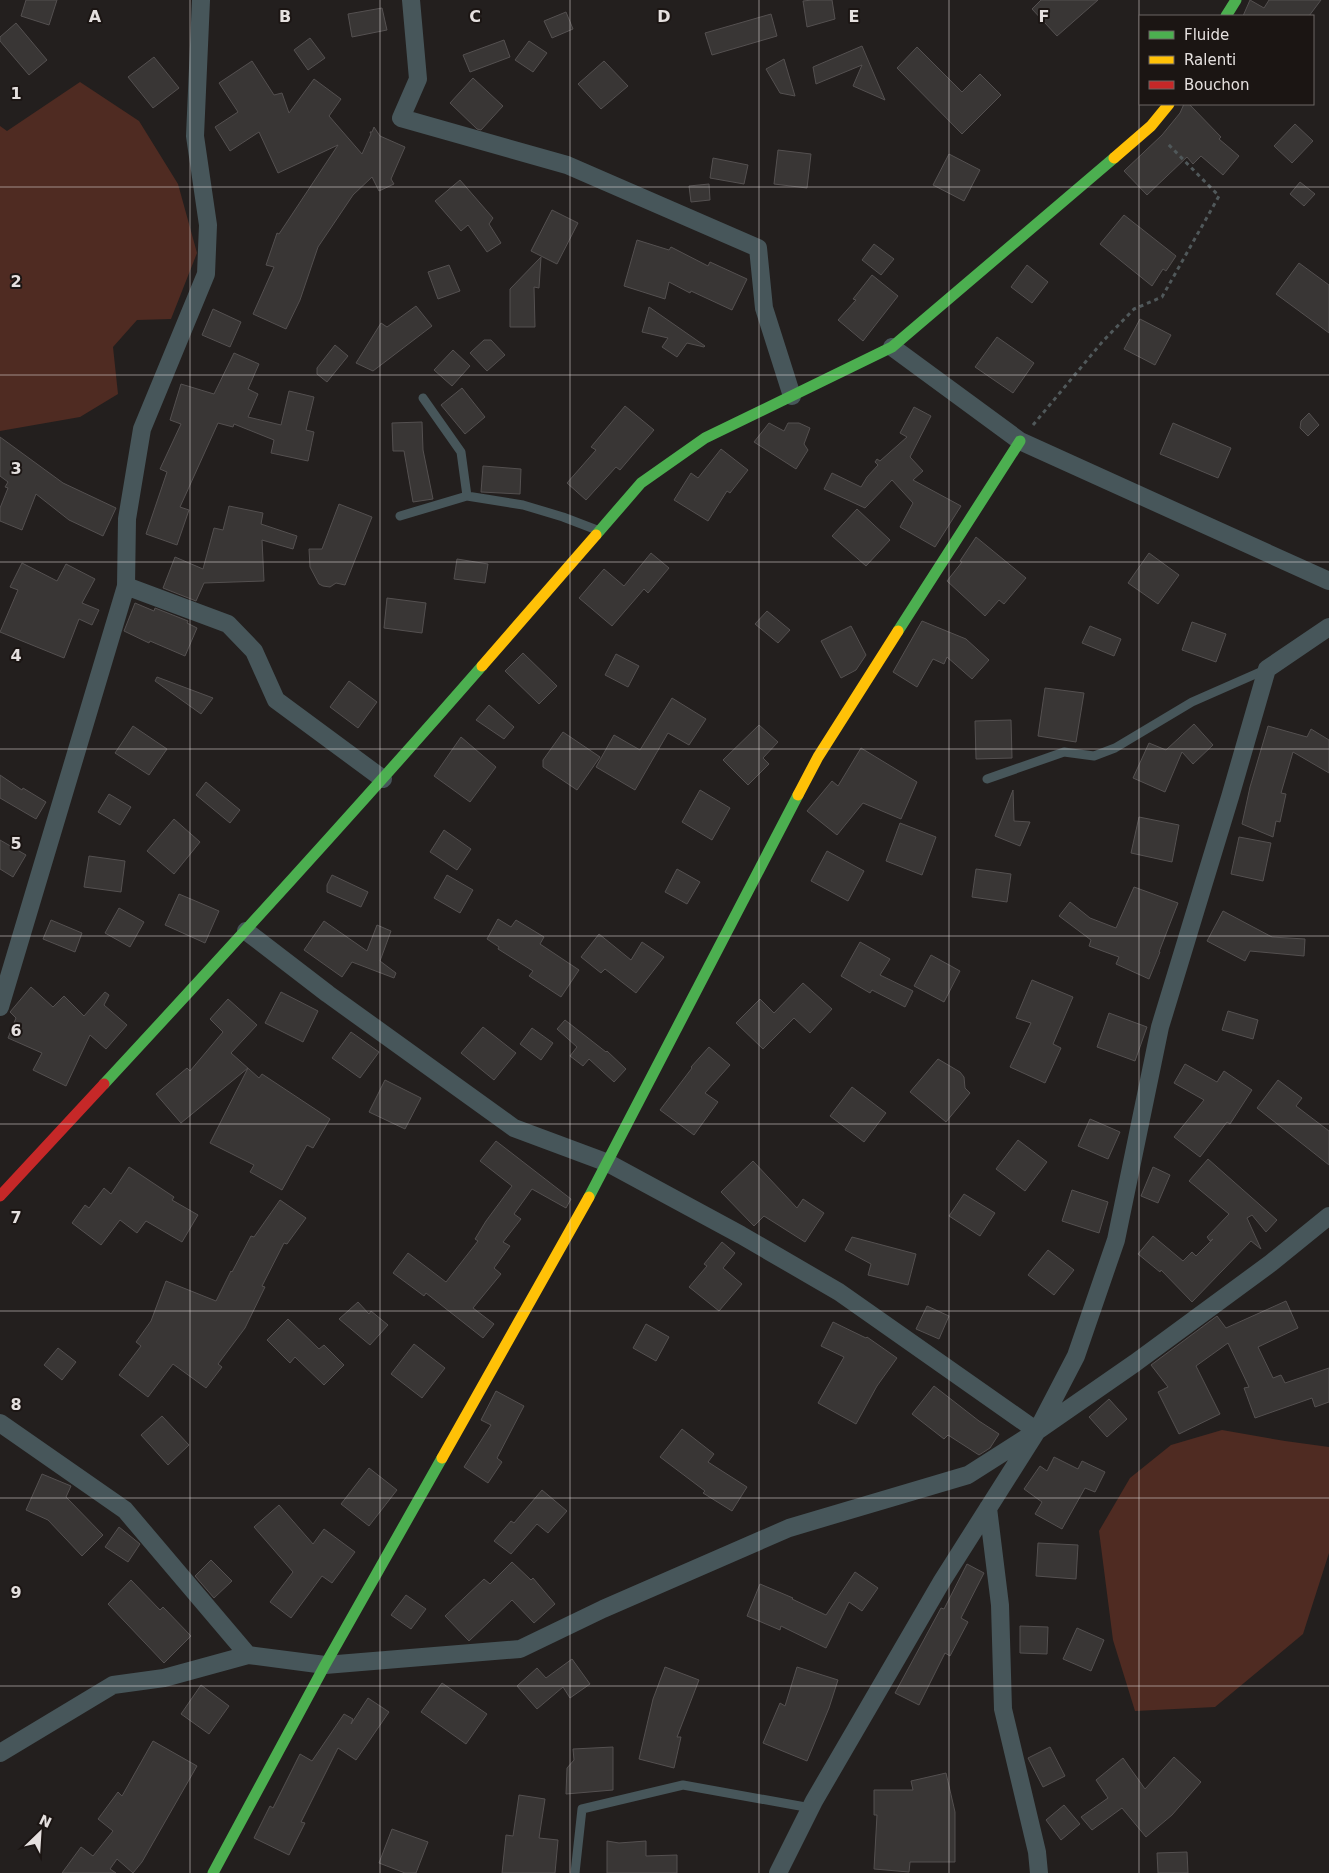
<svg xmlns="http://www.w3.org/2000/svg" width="1329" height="1873" font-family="'DejaVu Sans',sans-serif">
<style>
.green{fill:#4f2b22}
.building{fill:#393635;stroke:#545050}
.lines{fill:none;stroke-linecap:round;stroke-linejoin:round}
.path{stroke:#50585a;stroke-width:3;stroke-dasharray:4 4;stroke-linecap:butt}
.lane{stroke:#47565a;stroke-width:9}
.street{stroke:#47565a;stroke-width:18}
.fast{stroke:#4caf50;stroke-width:11}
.slow{stroke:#ffc107;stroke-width:11}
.jam{stroke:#c62828;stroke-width:11}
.grid{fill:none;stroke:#e5e0df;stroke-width:1;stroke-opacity:0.55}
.grid-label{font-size:16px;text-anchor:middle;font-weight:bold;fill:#e5e0df;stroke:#1b1513;stroke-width:4;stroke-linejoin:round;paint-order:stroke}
</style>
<rect width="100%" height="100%" fill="#231f1e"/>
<!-- green -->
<path class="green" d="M80 82 139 121 178 184 197 253 171 319 137 320 113 347 118 394 80 417 0 431V126L7 131Z
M1222 1430 1285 1441 1329 1447V1553L1303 1634 1215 1707 1135 1711 1113 1640 1099 1531 1130 1478 1171 1445Z"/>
<!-- building -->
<path class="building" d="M26 0H57L49 25 21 16Z
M812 0H832L835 19 807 27 803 1Z
M1041 0H1098L1057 36 1032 9Z
M1250 0 1264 8 1269 0H1321L1309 16H1243Z
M382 8 387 30 352 37 348 14Z
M566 12 573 29 552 38 544 21Z
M771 14 777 36 712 55 705 33Z
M16 23 47 60 29 75 0 41V37Z
M310 38 325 58 308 70 294 50Z
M504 40 510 57 470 72 463 55Z
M529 41 547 53 533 72 515 60Z
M862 46 885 100 853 86 862 65 816 84 813 67Z
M917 47 962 92 980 74 1001 95 962 134 897 68Z
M154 57 179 88 153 108 128 77Z
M784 59 795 96 780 93 766 69Z
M252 61 274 95 282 93 289 113 314 79 341 99 329 116 362 154 371 134 370 132H372L374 127 380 136 405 147 391 179 394 184 379 191 372 177 353 195 318 247 300 300 286 329 253 314 274 267 266 265 277 233 279 234 338 145 278 173 259 132 230 151 215 127 238 112 219 83Z
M604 61 628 86 601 109 578 84Z
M473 78 503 106 481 130 477 129 450 103Z
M1184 104H1189L1221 137 1219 139 1239 156 1223 175 1201 156 1193 164 1187 157 1147 195 1124 171 1162 135 1180 113Z
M1295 124 1313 141 1292 163 1274 146Z
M778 150 811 154 807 188 774 184Z
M949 154 980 170 964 201 933 185Z
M713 158 748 165 744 184 710 178Z
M460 180 493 218 489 224 501 243 487 252 468 225 461 231 435 201Z
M1300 182 1315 194 1304 206 1290 194Z
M709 184 710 200 691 202 689 186Z
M552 210 578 223 557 264 531 251Z
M1124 215 1176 256 1166 271 1163 269 1152 286 1100 244Z
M637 240 669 250 671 247 708 266 710 262 747 279 732 310 691 291 690 293 669 282 665 299 624 286Z
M874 244 894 259 881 275 862 260Z
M541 257 539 288 534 287 535 327H510V289Z
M1299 263 1329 285V333L1276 294Z
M449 265 460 291 438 299 428 272Z
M1027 265 1048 282 1032 303 1011 287Z
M872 275 898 296 863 341 838 320 856 300 853 299Z
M416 306 432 326 373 371 356 363 381 323 387 327Z
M649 307 705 346 704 347 687 343 677 357 662 347 668 338 642 332Z
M213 309 241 322 230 347 202 335Z
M1140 319 1171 335 1155 365 1124 349Z
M997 337 1034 363 1013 393 975 367Z
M484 340H491L505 355 487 371 470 353Z
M335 345 348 356 327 382 317 374V368Z
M453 350 470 366 452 386 434 370Z
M234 353 259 364 248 389 258 394 248 417 281 425 289 391 314 397 306 430 314 432 308 461 271 453 274 440 234 424 233 427 218 423 180 507 189 510 177 545 146 534 167 472 160 469 181 424 170 420 181 384 214 394Z
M462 388 485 417 465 434 441 405Z
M625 406 654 430 620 470 616 467 586 500 567 483 596 450 591 447Z
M914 407 931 416 910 457 923 471 913 480 961 506 935 547 900 527 913 503 892 480 865 508 824 489 832 473 861 487 867 477 878 465 875 462 877 459 880 461 907 437 900 433Z
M1309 413 1319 425 1308 436 1300 428 1301 421Z
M422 422 423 450 433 499 413 502 404 451H393L392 423Z
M769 423 784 431 788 423H799L810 428 804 444 808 450 796 469 754 442Z
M1173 423 1231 448 1218 478 1160 454Z
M0 437 63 483 116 508 103 536 69 520 36 494 22 530 0 521V508L8 488 5 487 8 482 0 476Z
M721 449 748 470 730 493 727 491 708 521 674 500 691 473 698 478Z
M483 466 521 469 520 494 481 492Z
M339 504 372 517 345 585 336 583 330 587 323 586 319 584 310 567 309 549H322Z
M229 506 263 513 261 524 297 536 293 549 262 540 264 581 204 583 196 601 163 588 175 557 203 569 214 528 223 530Z
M857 509 890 540 866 566 832 536Z
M976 537 1026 578 1004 604 999 600 985 616 947 581 962 562 960 561Z
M651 553 669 568 648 593 644 589 612 626 579 598 604 569 624 586Z
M1149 553 1179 575 1158 604 1128 583Z
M457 559 488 564 485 583 454 579Z
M22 563 57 581 66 564 95 579 82 603 99 610 92 625 79 619 64 658 0 632 18 590 10 587Z
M387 598 426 603 422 633 384 628Z
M135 603 154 611 155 608 188 621 187 623 197 628 185 656 150 641 149 643 124 631Z
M767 611 790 630 778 643 755 624Z
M922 621 966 639 989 660 972 679 947 657 944 664 933 659 917 687 893 672Z
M1192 622 1226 634 1216 662 1182 650Z
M851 626 866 655 856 670 841 678 821 641Z
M1090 626 1121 639 1114 656 1082 643Z
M523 653 557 686 539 704 505 671Z
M616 654 639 666 628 687 605 675Z
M157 677 213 698 201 714 155 681Z
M349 681 377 702 358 728 330 707Z
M1045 688 1084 693 1076 742 1038 736Z
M672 698 706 719 689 745 668 733 635 790 596 767 614 735 640 750Z
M489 705 514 727 504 739 476 720Z
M1011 720 1012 758 976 759 975 721Z
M1194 724 1213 745 1193 764 1182 752 1165 792 1133 778 1149 743 1166 750Z
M759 725 778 742 763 758 769 764 748 785 723 760Z
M133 726 167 749 149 775 115 753Z
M1268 726 1307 737 1311 729 1329 740V773L1293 752 1281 793 1286 794 1280 822 1276 821 1273 837 1242 824 1250 787Z
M563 732 600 757 577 790 543 767V760Z
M461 737 496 767 470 802 434 776Z
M861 748 917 782 901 819 863 803 837 835 807 811 832 781 838 786Z
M0 775 22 790 23 788 46 802 36 819 0 798Z
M206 782 240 810 230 823 196 795Z
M700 790 730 808 712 840 682 822Z
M1013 790 1014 821 1030 822 1020 846 995 836Z
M109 794 131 807 120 825 98 812Z
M1139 817 1179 825 1172 862 1131 853Z
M174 819 200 842 174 874 147 851Z
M900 823 936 837 922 875 886 861Z
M444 830 471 849 457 870 430 852Z
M1239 837 1271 843 1263 881 1231 874Z
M0 840 26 855 13 877 0 869Z
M827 851 864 871 848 901 811 881Z
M89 856 125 861 121 892 84 887Z
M677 869 700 882 687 904 665 892Z
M976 869 1011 874 1007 902 972 897Z
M332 875 368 892 361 907 327 892V885Z
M447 875 473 890 460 913 434 898Z
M1134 887 1178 903 1159 952H1160L1149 979 1116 964 1119 957 1089 946 1091 940 1059 916 1070 902 1090 918 1116 928Z
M179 894 219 911 205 943 165 925Z
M119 908 144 922 130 947 105 933Z
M1223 911 1272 937 1305 939 1304 956 1250 951 1245 961 1207 941Z
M498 919 511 927 516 920 544 937 540 944 579 970 561 997 529 976 533 971 498 949 499 947 487 939Z
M51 920 82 933 75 952 43 939Z
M324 921 367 951 377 925 391 931 380 961 396 973 394 978 352 962 342 977 304 950Z
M599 934 631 960 642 942 664 957 636 993 605 969 601 973 581 957Z
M860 942 890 959 880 975 913 991 905 1007 872 990 870 993 841 976Z
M931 955 960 971 944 1002 914 986Z
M1032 980 1073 997 1053 1044 1061 1048 1045 1083 1010 1067 1031 1023 1016 1018Z
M803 983 832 1009 810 1033 794 1018 763 1049 736 1023 760 999 774 1013Z
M31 987 53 1007 64 996 84 1016 105 992 109 995 104 1005 127 1025 106 1049 90 1035 66 1086 33 1070 42 1053 8 1038 16 1018 10 1012Z
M281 992 318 1011 303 1042 265 1023Z
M228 999 257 1025 231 1053 259 1078 262 1074 330 1119 313 1148 307 1145 282 1190 250 1172 254 1165 210 1143 248 1068 181 1123 156 1094 187 1068 190 1071 223 1032 210 1019Z
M1228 1011 1258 1020 1253 1039 1222 1030Z
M1109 1013 1147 1027 1135 1061 1097 1047Z
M565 1020 606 1052 607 1051 626 1069 614 1082 589 1059 583 1066 570 1056 577 1047 557 1029Z
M483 1027 516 1053 494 1080 461 1053Z
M532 1028 553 1043 541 1060 520 1044Z
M351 1032 379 1052 360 1078 332 1058Z
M709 1047 730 1065 705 1093 718 1102 694 1135 660 1110 692 1068 691 1067Z
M938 1059 960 1072 964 1077 965 1088 970 1093 946 1122 910 1092Z
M1185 1064 1217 1082 1224 1071 1252 1090 1230 1124 1227 1122 1200 1157 1174 1137 1204 1100 1174 1083Z
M385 1080 421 1098 405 1129 369 1112Z
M1278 1080 1302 1098 1296 1106 1329 1131V1165L1257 1108Z
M852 1087 886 1113 864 1142 830 1116Z
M1090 1119 1120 1132 1108 1159 1078 1146Z
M1018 1140 1047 1162 1025 1191 996 1169Z
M496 1141 571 1199 566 1208 532 1189 514 1214 521 1219 503 1242 510 1246 494 1268 501 1274 473 1308 494 1324 483 1338 426 1293 424 1296 393 1273 408 1253 446 1282 478 1241 475 1239 486 1221 512 1186 480 1161Z
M1208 1159 1277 1220 1266 1232 1252 1215 1247 1218 1261 1249 1251 1241 1192 1302 1161 1270 1160 1272 1138 1254 1153 1236 1183 1261 1192 1252 1196 1256 1213 1239 1210 1241 1207 1237 1229 1214 1189 1181Z
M753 1161 797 1208 803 1199 824 1213 805 1242 764 1216 754 1226 721 1192Z
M129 1167 174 1197 172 1200 198 1215 182 1242 146 1221 137 1233 120 1220 101 1245 72 1223 85 1205 89 1208 104 1188 111 1194Z
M1153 1167 1170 1175 1158 1203 1141 1196Z
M1072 1190 1108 1202 1099 1233 1062 1221Z
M964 1194 995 1213 980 1236 949 1216Z
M280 1200 306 1218 287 1244 284 1243 262 1286 265 1287 245 1328 218 1364 222 1367 206 1388 173 1364 148 1397 119 1375 141 1346 136 1342 151 1321 166 1281 216 1301 231 1271 232 1272 251 1236 254 1237Z
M852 1237 916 1254 908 1285 868 1275 871 1264 845 1250Z
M722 1242 735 1253 723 1268 742 1284 719 1311 689 1287 707 1266 704 1264Z
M1048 1250 1074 1270 1054 1295 1028 1275Z
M1286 1301 1298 1328 1258 1347 1273 1378 1281 1375 1285 1383 1329 1368V1402L1315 1407 1312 1398 1255 1418 1244 1388 1249 1387 1228 1343 1196 1366 1220 1414 1179 1434 1158 1392 1168 1387 1151 1365 1217 1316 1226 1328Z
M358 1302 369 1314 371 1311 388 1325 370 1345 339 1319Z
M927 1306 949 1316 939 1339 916 1329Z
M288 1319 319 1349 324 1345 344 1365 324 1385 295 1357 290 1363 267 1340Z
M833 1322 866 1338 867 1337 897 1358 877 1386 856 1424 818 1403 844 1357 821 1346Z
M646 1324 669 1337 656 1361 633 1348Z
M414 1344 445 1368 422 1398 391 1374Z
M58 1348 76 1362 62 1380 44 1365Z
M934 1386 979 1421 999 1434 990 1448 979 1455 948 1435 944 1439 912 1414Z
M496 1391 524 1406 497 1458 502 1462 488 1483 464 1467 491 1425 481 1420Z
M1109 1399 1127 1419 1107 1437 1089 1417Z
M162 1416 189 1445 168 1465 141 1435Z
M682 1429 714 1454 708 1462 747 1487 732 1511 703 1493 705 1491 660 1457Z
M1054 1457 1078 1469 1082 1461 1105 1472 1095 1492 1085 1488 1062 1529 1035 1514 1042 1502 1024 1489 1040 1466 1047 1471Z
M369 1468 397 1490 369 1526 341 1504Z
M42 1474 71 1486 66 1497 103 1535 82 1556 48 1520 26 1510Z
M542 1490 567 1511 548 1533 537 1524 511 1554 494 1541 511 1521 514 1523Z
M279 1505 313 1544 324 1529 355 1552 332 1583 322 1576 291 1618 270 1602 293 1572 254 1527Z
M119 1527 140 1544 128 1562 105 1547Z
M1038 1543 1078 1545 1076 1579 1036 1576Z
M211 1560 232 1581 214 1598 195 1576Z
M512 1562 531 1580 533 1578 555 1604 534 1623 512 1600 469 1641 445 1616 484 1579 490 1584Z
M967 1564 984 1573 961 1618 968 1622 950 1656 945 1653 919 1705 895 1693 941 1608 944 1609Z
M855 1572 878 1588 862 1611 849 1602 826 1648 781 1626 780 1630 747 1616 760 1584 793 1598 792 1599 826 1615Z
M131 1580 160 1610 163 1607 191 1636 164 1663 108 1604Z
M406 1595 426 1609 411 1629 391 1615Z
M1020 1626 1048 1627 1047 1654 1020 1653Z
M1077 1628 1104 1640 1091 1671 1063 1659Z
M572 1659 590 1684 570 1698 563 1687 537 1709 517 1686 537 1668 546 1678Z
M665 1667 699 1680 677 1737H681L674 1768 639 1759 653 1699Z
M797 1667 838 1680 829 1708 807 1761 763 1743 780 1703 785 1706Z
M442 1683 487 1714 466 1744 421 1712Z
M201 1685 229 1706 209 1734 181 1714Z
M368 1698 389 1712 356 1760 338 1748 301 1822 305 1823 289 1855 254 1838 270 1806 273 1808 300 1754 312 1761 344 1714 353 1719 351 1724Z
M153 1741 197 1766 142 1862 133 1873 117 1859 110 1869 116 1873H62L81 1847 93 1856 113 1831 98 1819 118 1792 122 1796Z
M613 1747V1790L566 1794 567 1768 574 1760 573 1749Z
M1050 1747 1065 1776 1043 1787 1028 1758Z
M1174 1757 1201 1782 1172 1815 1146 1837 1122 1808 1092 1830 1081 1817 1108 1798 1096 1780 1123 1758 1145 1789Z
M946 1773 955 1812V1862H910L909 1872 874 1869 877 1815H874V1790H913L911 1781Z
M519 1795 545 1799 539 1838 558 1840 555 1873H502L506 1835 513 1836Z
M1064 1805 1080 1824 1061 1840 1046 1820Z
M392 1829 428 1842 416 1873H405L379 1863Z
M607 1841 619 1843 646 1841V1856L677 1855V1873H607Z
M1187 1852 1188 1873H1158L1157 1853Z"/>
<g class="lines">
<!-- path -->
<path class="path" d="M1033 425 1103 341 1134 309 1162 297 1219 196 1166 142"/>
<!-- lane -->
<path class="lane" d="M423 398 461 452 467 496 523 505 563 517 597 530
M400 516 467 496
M987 779 1064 752 1094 756 1115 748 1192 702 1267 669
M575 1873 582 1809 683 1785 811 1808"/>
<!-- street -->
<path class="street" d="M411 0 418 79 401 118 567 165 758 248 764 308 792 396
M892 347 1020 441 1329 581
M126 586 228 624 254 651 276 700 383 779
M246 931 328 994 514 1128 608 1163 741 1235 839 1292 1037 1431
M0 1007 126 586 127 519 142 429 206 274 208 225 195 136 201 0
M0 1423 125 1510 248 1655 325 1665 520 1649 603 1609 789 1528 968 1475 1037 1431 1135 1363 1271 1263 1329 1216
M988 1508 1000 1605 1003 1709 1037 1852 1039 1873
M0 1753 113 1685 164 1678 248 1655
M778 1873 814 1801 942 1581 1037 1431 1076 1356 1116 1240 1160 1027 1230 797 1267 669 1329 627"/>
<!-- fast -->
<path class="fast" d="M1226 16 1236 0
M596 535 641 483 705 438 892 347 1114 158
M898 631 1020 441
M104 1084C232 946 358 808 482 666
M589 1197 798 795
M213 1873 325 1665 442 1458"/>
<!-- slow -->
<path class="slow" d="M1114 158 1151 126 1169 104
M482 666 596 535
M798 795 818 757 898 631
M442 1458 589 1197"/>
<!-- jam -->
<path class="jam" d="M0 1196 104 1084"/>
</g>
<!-- grid -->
<path class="grid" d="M190 0V1873M380 0V1873M570 0V1873M759 0V1873M949 0V1873M1139 0V1873M0 187H1329M0 375H1329M0 562H1329M0 749H1329M0 936H1329M0 1124H1329M0 1311H1329M0 1498H1329M0 1686H1329"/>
<g class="grid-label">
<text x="95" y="22">A</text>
<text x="285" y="22">B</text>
<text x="475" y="22">C</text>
<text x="664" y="22">D</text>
<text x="854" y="22">E</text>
<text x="1044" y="22">F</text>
<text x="16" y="99">1</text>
<text x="16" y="287">2</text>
<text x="16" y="474">3</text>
<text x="16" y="661">4</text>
<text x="16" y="849">5</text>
<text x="16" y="1036">6</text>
<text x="16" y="1223">7</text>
<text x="16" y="1410">8</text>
<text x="16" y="1598">9</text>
</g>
<!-- legend -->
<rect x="1139" y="15" width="175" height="90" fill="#1b1513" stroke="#6c6665"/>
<rect x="1149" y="31" width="25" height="8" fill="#4caf50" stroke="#6c6665"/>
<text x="1184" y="40" font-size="15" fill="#e5e0df">Fluide</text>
<rect x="1149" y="56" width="25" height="8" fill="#ffc107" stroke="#6c6665"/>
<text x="1184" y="65" font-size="15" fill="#e5e0df">Ralenti</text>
<rect x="1149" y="81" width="25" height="8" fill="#c62828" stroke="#6c6665"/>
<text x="1184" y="90" font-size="15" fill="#e5e0df">Bouchon</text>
<!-- north arrow -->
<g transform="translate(40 1833) rotate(25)" stroke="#1b1513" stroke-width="4" paint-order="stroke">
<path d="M0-4L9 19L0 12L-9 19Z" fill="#e5e0df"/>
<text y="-8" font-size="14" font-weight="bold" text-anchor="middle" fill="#e5e0df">N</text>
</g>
</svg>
